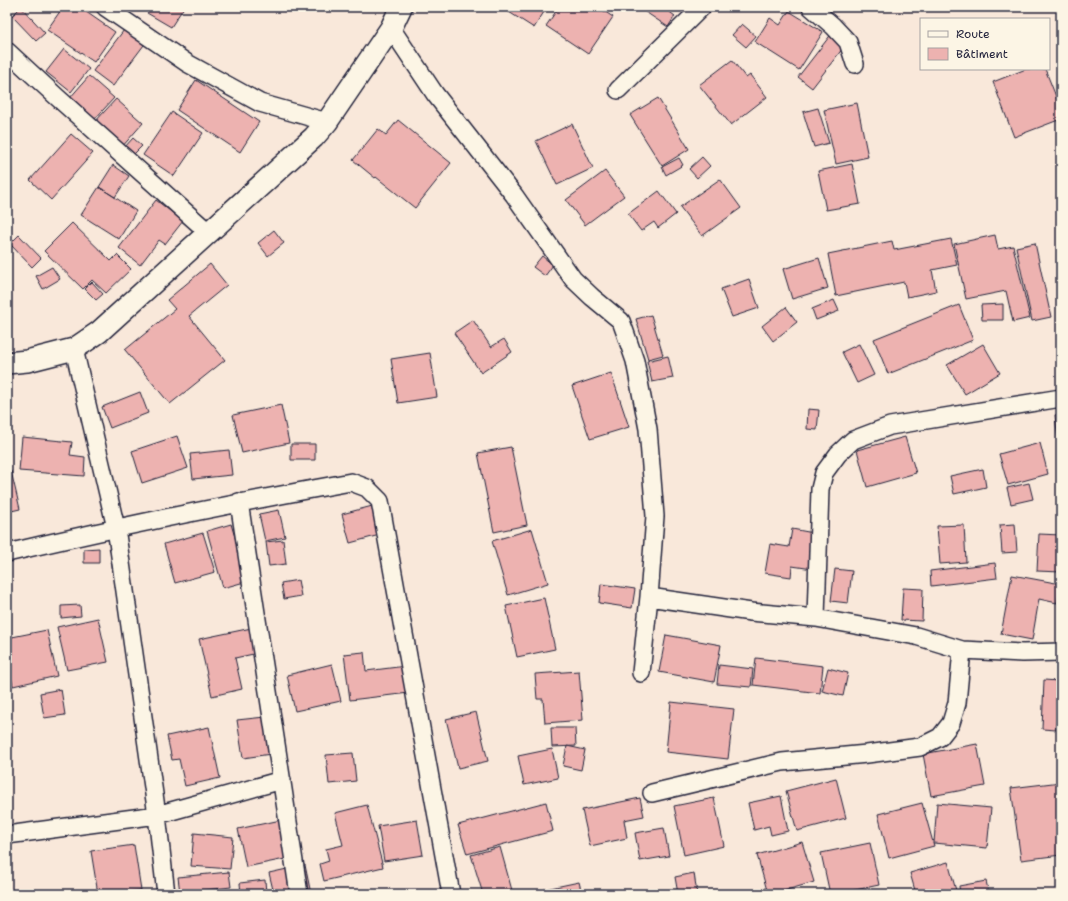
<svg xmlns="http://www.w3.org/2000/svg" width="1068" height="901" font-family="'Shantell Sans',sans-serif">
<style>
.building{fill:#edb2b0;stroke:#22223b}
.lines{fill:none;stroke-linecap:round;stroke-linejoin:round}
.minor-casing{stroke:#22223b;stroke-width:20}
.tertiary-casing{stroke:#22223b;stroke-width:24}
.minor{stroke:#fcf5e5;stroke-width:17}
.tertiary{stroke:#fcf5e5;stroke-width:21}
</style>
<rect width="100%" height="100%" fill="#f9e8da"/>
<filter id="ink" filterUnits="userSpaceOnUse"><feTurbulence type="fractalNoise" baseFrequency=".025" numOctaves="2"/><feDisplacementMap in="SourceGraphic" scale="8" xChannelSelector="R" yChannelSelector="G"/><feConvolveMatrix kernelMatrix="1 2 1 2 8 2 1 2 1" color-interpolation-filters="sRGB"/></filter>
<g filter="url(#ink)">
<!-- building -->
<path class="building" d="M21 7 45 33 36 41 12 16Z
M63 7H79L115 32 94 62 47 30Z
M150 7H184L171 27 147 13Z
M501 7H547L534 28Z
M559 7H598L613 17 588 54 546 26Z
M638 7H663L675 16 668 27Z
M789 11 823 32 799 70 755 42 770 18 780 25Z
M130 22 150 37 113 86 93 71Z
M742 24 756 36 746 47 732 35Z
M836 28 850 39 812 88 798 77Z
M64 49 89 69 71 92 46 72Z
M732 60 746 78 750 75 767 97 731 125 699 85Z
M1026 69H1045L1061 109V119L1014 137 993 82Z
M89 76 114 98 93 121 69 99Z
M196 80 259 122 240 152 177 110Z
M1061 82V98L1057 84Z
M658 98 689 149 662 166 630 115Z
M116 99 143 123 121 148 94 123Z
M857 103 868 157 836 164 824 110Z
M818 108 829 143 814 147 803 112Z
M172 112 203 133 174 176 143 155Z
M398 120 451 163 415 208 376 177 375 178 353 160 378 129 386 135Z
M572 124 593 168 557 185 536 141Z
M71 134 93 153 51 200 30 180Z
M133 138 142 146 132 156 124 148Z
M702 157 710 166 697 178 689 169Z
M679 158 683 165 666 175 662 167Z
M852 164 860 204 826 210 818 171Z
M113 165 129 176 115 197 99 187Z
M605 171 624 196 585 225 566 200Z
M720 179 741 208 702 236 680 207Z
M7 184 11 192 7 193Z
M99 187 136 211 119 239 81 215Z
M659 191 676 214 658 228 654 222 641 231 628 214Z
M156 200 183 221 165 244 159 240 140 265 119 248Z
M72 223 111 261 117 255 131 269 106 293 92 280 83 289 44 251Z
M274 230 284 243 268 256 258 243Z
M19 235 41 258 32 267 10 244Z
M995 235 998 249 1013 246 1030 318 1013 322 1006 291 966 299 954 244Z
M951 239 957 265 932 270 936 291 907 297 904 282 836 296 828 254 892 241 894 250Z
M1035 243 1051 317 1032 321 1016 247Z
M542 256 553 265 545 276 533 267Z
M819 258 828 288 792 299 783 269Z
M210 264 227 285 189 316 225 360 170 404 125 350 175 309 167 300Z
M52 267 60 279 43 289 36 276Z
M749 279 759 308 732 317 721 289Z
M92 282 103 294 96 300 85 289Z
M834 300 839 311 816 320 812 309Z
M1003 304V320H982L981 305Z
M959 305 973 340 888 374 874 339Z
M786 307 797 322 773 341 762 326Z
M651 315 663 355 648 359 636 319Z
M473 320 491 347 504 339 512 352 481 373 454 333Z
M859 344 874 375 857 383 842 352Z
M983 344 1000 373 965 394 947 365Z
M430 353 437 397 398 403 391 359Z
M668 356 673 378 652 382 647 361Z
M611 373 629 427 590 439 572 386Z
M140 392 148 413 110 428 102 407Z
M281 405 289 443 242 453 233 415Z
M808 409 819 410 817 430 807 429Z
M1061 414V466L1055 415Z
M177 436 188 468 142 483 132 451Z
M22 437 72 442 70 455 85 457 84 476 19 471Z
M905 437 916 473 867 487 857 450Z
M1040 443 1048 474 1008 485 999 454Z
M291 444H315V460H291Z
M511 447 527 525 494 532 478 453Z
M229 450 232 475 193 479 190 454Z
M983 469 986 487 954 494 950 476Z
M11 471 20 509 7 512V472Z
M1029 483 1033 499 1011 504 1007 488Z
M380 504 387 533 350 543 342 514Z
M279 510 285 537 265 541 259 514Z
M231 524 248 581 223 588 207 531Z
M1015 524 1017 552 1002 553 1000 525Z
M964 525 966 562 940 564 937 526Z
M532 529 548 583 508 595 492 541Z
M792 529 819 534 813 569 792 566 791 577 765 573 770 544 789 547Z
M203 533 215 572 175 583 164 544Z
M1039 534 1061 535V572L1037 571Z
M283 540 286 564 269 566 266 542Z
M99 548V563H84V549Z
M995 563 997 578 931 586 930 571Z
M835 569 852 571 848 603 831 601Z
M1012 575 1061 584 1057 603 1039 599 1032 640 1001 634Z
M298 580 301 596 284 599 281 583Z
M601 584 635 589 632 608 599 603Z
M903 588 923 589 922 621 901 620Z
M544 598 555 649 517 657 506 606Z
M80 605 81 616 61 618V606Z
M98 618 108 662 67 670 57 627Z
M261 626 267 651 235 658 242 689 212 696 199 639Z
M47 630 57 676 13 686 7 657V638Z
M666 635 721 645 714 682 659 672Z
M364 652 366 671 406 666 409 693 350 700 344 654Z
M756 658 823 666 820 693 753 685Z
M332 664 341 701 295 711 287 675Z
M719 665 753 669 751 687 717 684Z
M828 668 848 673 843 696 822 691Z
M579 671 583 720 545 723 543 699H537L535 674Z
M1044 680 1058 681 1056 730 1042 729Z
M61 689 65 715 44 718 40 693Z
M671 702 734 709 728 759 666 752Z
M476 712 488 761 458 768 446 719Z
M265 717 271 754 243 758 237 720Z
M209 727 220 778 185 786 179 759 172 760 167 736Z
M551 728H575L576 746 552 747Z
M977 744 985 786 931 796 923 754Z
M567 746 585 750 581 770 563 766Z
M552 749 558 778 524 785 518 756Z
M353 753 356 781 329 784 326 755Z
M836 778 846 818 797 831 786 791Z
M1061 782V855L1021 860 1011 788Z
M781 796 788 831 771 835 769 826 754 830 748 803Z
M640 798 644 816 624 820 627 838 590 846 582 810Z
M714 798 724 846 684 855 674 806Z
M546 802 553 831 467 854 458 825Z
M922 803 934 846 889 858 878 814Z
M937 803 991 808 987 848 934 843Z
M367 805 383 867 324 881 320 864 329 861 326 849 343 845 335 813Z
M281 820 290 858 246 867 238 829Z
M417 820 423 855 384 861 378 826Z
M664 828 669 856 640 861 635 833Z
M194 833 233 837 230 869 191 866Z
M802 842 814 882 773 894H768L757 855Z
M870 843 879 885 836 894H830L821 853Z
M134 845 141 890 112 894H98L91 851Z
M500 847 513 894H483L471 855Z
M948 862 957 894H916L910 873Z
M305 865 311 894H274L269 873Z
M229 872 231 887 180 893 178 877Z
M694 873 697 894H678L675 877Z
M265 880 266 894H241L240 883Z
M986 881 989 894H960L959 886Z
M579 882 582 894H522Z"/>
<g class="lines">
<defs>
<path id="minor" d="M105 7 187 63 260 103 327 122
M811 7 833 26 848 42 855 64
M391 28 435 94 514 195 573 279 592 297 621 321 625 332 635 361 648 429 655 516 649 597 641 673
M7 51 58 98 208 232
M618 90 702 7
M74 349 116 528 157 815 166 894
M239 502 299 894
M7 553C121 526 235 503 351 482L367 488 380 501 451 894
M649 597 751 612 816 618 916 636 962 650 1023 653 1061 652
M816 618 820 489 824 473 838 454 853 440 890 426 1061 398
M652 793 782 762 867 754 920 747 940 737 951 723 957 703 962 650
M7 835 157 815 282 780"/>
<path id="tertiary" d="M7 363 27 361 74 349 99 332 314 137 327 122 391 28 401 7"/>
</defs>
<!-- minor casing -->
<use href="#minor" class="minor-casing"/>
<!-- tertiary casing -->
<use href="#tertiary" class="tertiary-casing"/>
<!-- minor -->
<use href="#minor" class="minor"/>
<!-- tertiary -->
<use href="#tertiary" class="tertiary"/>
</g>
</g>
<!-- margin -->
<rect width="1068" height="901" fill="none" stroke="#fcf5e5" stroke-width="24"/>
<rect x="12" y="12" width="1044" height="877" fill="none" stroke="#22223b" stroke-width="1.5" filter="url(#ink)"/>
<!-- legend -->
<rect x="920" y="18" width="130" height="52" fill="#fcf5e5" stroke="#a5a1a1"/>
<rect x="928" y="31" width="20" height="6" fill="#fcf5e5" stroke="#a5a1a1"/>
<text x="956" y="38" font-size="12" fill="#22223b">Route</text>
<rect x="928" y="48" width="20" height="12" fill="#edb2b0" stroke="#a5a1a1"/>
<text x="956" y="58" font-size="12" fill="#22223b">Bâtiment</text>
</svg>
